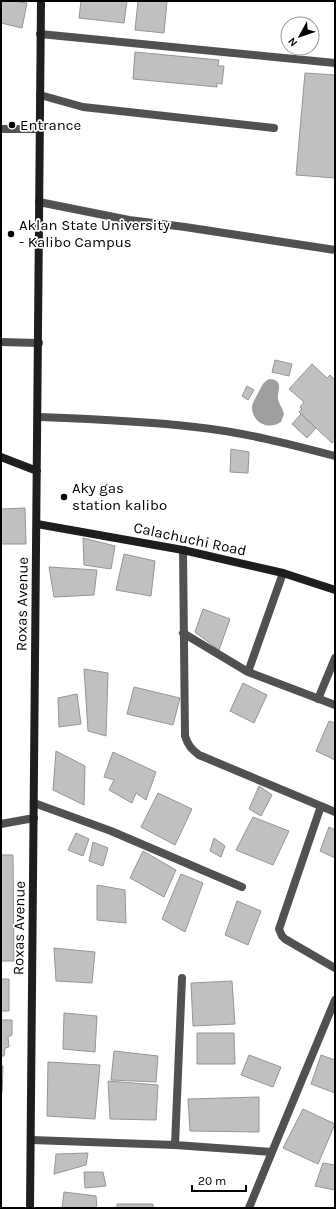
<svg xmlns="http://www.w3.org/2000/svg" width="336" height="1209" font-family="Karla,sans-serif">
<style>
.water{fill:#9f9f9f}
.building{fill:#c0c0c0;stroke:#959595}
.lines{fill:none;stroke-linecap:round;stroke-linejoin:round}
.lane{stroke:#515151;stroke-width:8}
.street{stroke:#515151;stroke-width:8}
.secondary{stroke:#1e1e1e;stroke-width:8}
.poi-dot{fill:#000;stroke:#fff;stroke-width:1.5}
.labels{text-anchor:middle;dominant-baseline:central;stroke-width:3.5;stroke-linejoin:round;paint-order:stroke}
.poi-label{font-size:15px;fill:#000;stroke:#fff;text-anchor:start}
.street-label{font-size:15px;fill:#000;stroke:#fff}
</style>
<rect width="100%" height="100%" fill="#fff"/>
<!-- water -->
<path class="water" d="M269 379C285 380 277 390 278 399 279 404 283 409 284 414L281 422C268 431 251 422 252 406 253 401 257 396 259 391 262 386 263 382 269 379Z"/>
<!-- building -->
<path class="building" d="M1 1H14L27 3 22 28 1 23Z
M81 1H127L124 23 79 18Z
M138 1H167L164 33 135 30Z
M135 52 219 60 218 66H224L222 84 217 83V87L133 79Z
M305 73 335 75V178L296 175Z
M275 360 292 364 289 376 272 372Z
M312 364 327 378 330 375 335 380V440L332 443 299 412 302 409 300 407 304 402 289 389Z
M247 386 254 390 248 400 242 396Z
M301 414 316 428 307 438 292 424Z
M231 449 249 452 248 473 230 472Z
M25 508 26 544H1V509Z
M83 538 115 546 111 569 84 565Z
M124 554 155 561 151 596 116 590Z
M49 567 97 570 94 595 54 597Z
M203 609 230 619 219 650 195 632Z
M84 669 108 673 106 736 88 731Z
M243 683 267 695 254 723 230 711Z
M134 687 180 698 173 725 127 714Z
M77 694 81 724 59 727 58 698Z
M329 721 335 723V760L316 751Z
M56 751 85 766 84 805 53 790Z
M113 752 156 772 146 800 136 793 132 803 109 790 114 780 104 777Z
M259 786 272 795 261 816 249 809Z
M158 793 192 809 175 845 141 827Z
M253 817 289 831 273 865 236 850Z
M329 827 335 830V858L320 851Z
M76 833 89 839 83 856 68 850Z
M214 838 225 846 221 857 210 851Z
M93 842 108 848 103 866 89 861Z
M143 851 176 870 164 897 130 878Z
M1 855H13L14 961H1Z
M181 874 203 883 185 932 162 919Z
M97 885 125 890 126 923 97 920Z
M237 901 261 911 248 945 225 935Z
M54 948 95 952 92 983 56 981Z
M1 979H9V1011H1Z
M232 981 235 1024 193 1026 191 983Z
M64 1013 97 1016 95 1052 63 1049Z
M1 1020H12V1035L8 1037 9 1047 5 1048 4 1056H1Z
M197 1033H234L235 1064H197Z
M114 1051 158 1056 156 1082 111 1080Z
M249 1055 281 1067 273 1087 241 1075Z
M321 1055 335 1060V1093L311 1084Z
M48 1062 100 1065 95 1119 47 1116Z
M1 1066H3L2 1093H1Z
M108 1081 158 1085 156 1120 110 1119Z
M259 1097V1132L190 1131 188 1099Z
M303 1109 335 1124 318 1164 283 1148Z
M88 1153 86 1165 54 1174 56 1154Z
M323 1163 335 1165V1190L315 1186Z
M84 1172H103L106 1186 85 1188Z
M64 1192 96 1196 97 1208H62Z
M117 1204H153V1208H117Z"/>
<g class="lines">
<!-- lane -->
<path class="lane" d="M40 95 83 107 274 128
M1 129H40
M1 342 39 343"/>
<!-- street -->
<path class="street" d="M40 34 335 63
M39 202 129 220 185 227 335 250
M38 417C90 419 143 421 195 427 243 432 289 444 335 456
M183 550 185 736C188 745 191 749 199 755L335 812
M183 633 248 672 335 705
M248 672 283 573
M318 699 335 658
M34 803 111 831 242 887
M321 806 279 929 282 936 285 939 335 968
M1 824 34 818
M31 1140 175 1145 272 1152 335 1000
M175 1145 182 978
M249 1208 272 1152"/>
<!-- secondary -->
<path class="secondary" d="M1 457 37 471
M37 524 183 550 283 573 335 590
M30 1208 41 1"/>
</g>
<!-- markers -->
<g class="poi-dot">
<circle cx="12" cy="125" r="4"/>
<circle cx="11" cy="234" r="4"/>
<circle cx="64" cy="497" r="4"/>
</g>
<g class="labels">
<!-- poi labels -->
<g class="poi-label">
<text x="20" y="125">Entrance</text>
<text x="19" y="225">Aklan State University<tspan x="19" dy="17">- Kalibo Campus</tspan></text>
<text x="72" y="488">Aky gas<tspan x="72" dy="17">station kalibo</tspan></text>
</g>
<!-- street labels -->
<g class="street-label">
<text transform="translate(190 539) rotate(12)">Calachuchi Road</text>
<text transform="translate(22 604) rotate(-89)">Roxas Avenue</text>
<text transform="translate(19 928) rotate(-89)">Roxas Avenue</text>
</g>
</g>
<!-- border -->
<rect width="336" height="1209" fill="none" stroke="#000000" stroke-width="4"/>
<!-- north arrow -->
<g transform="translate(300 36) rotate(230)"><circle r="19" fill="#ffffff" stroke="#999999"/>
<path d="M0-3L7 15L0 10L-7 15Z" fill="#000000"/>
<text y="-6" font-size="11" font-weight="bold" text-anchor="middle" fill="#000000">N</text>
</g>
<!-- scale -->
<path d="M192 1185v6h54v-6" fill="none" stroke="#000000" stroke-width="2"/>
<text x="198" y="1185" font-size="12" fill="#000000" stroke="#ffffff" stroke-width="3" paint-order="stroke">20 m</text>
</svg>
